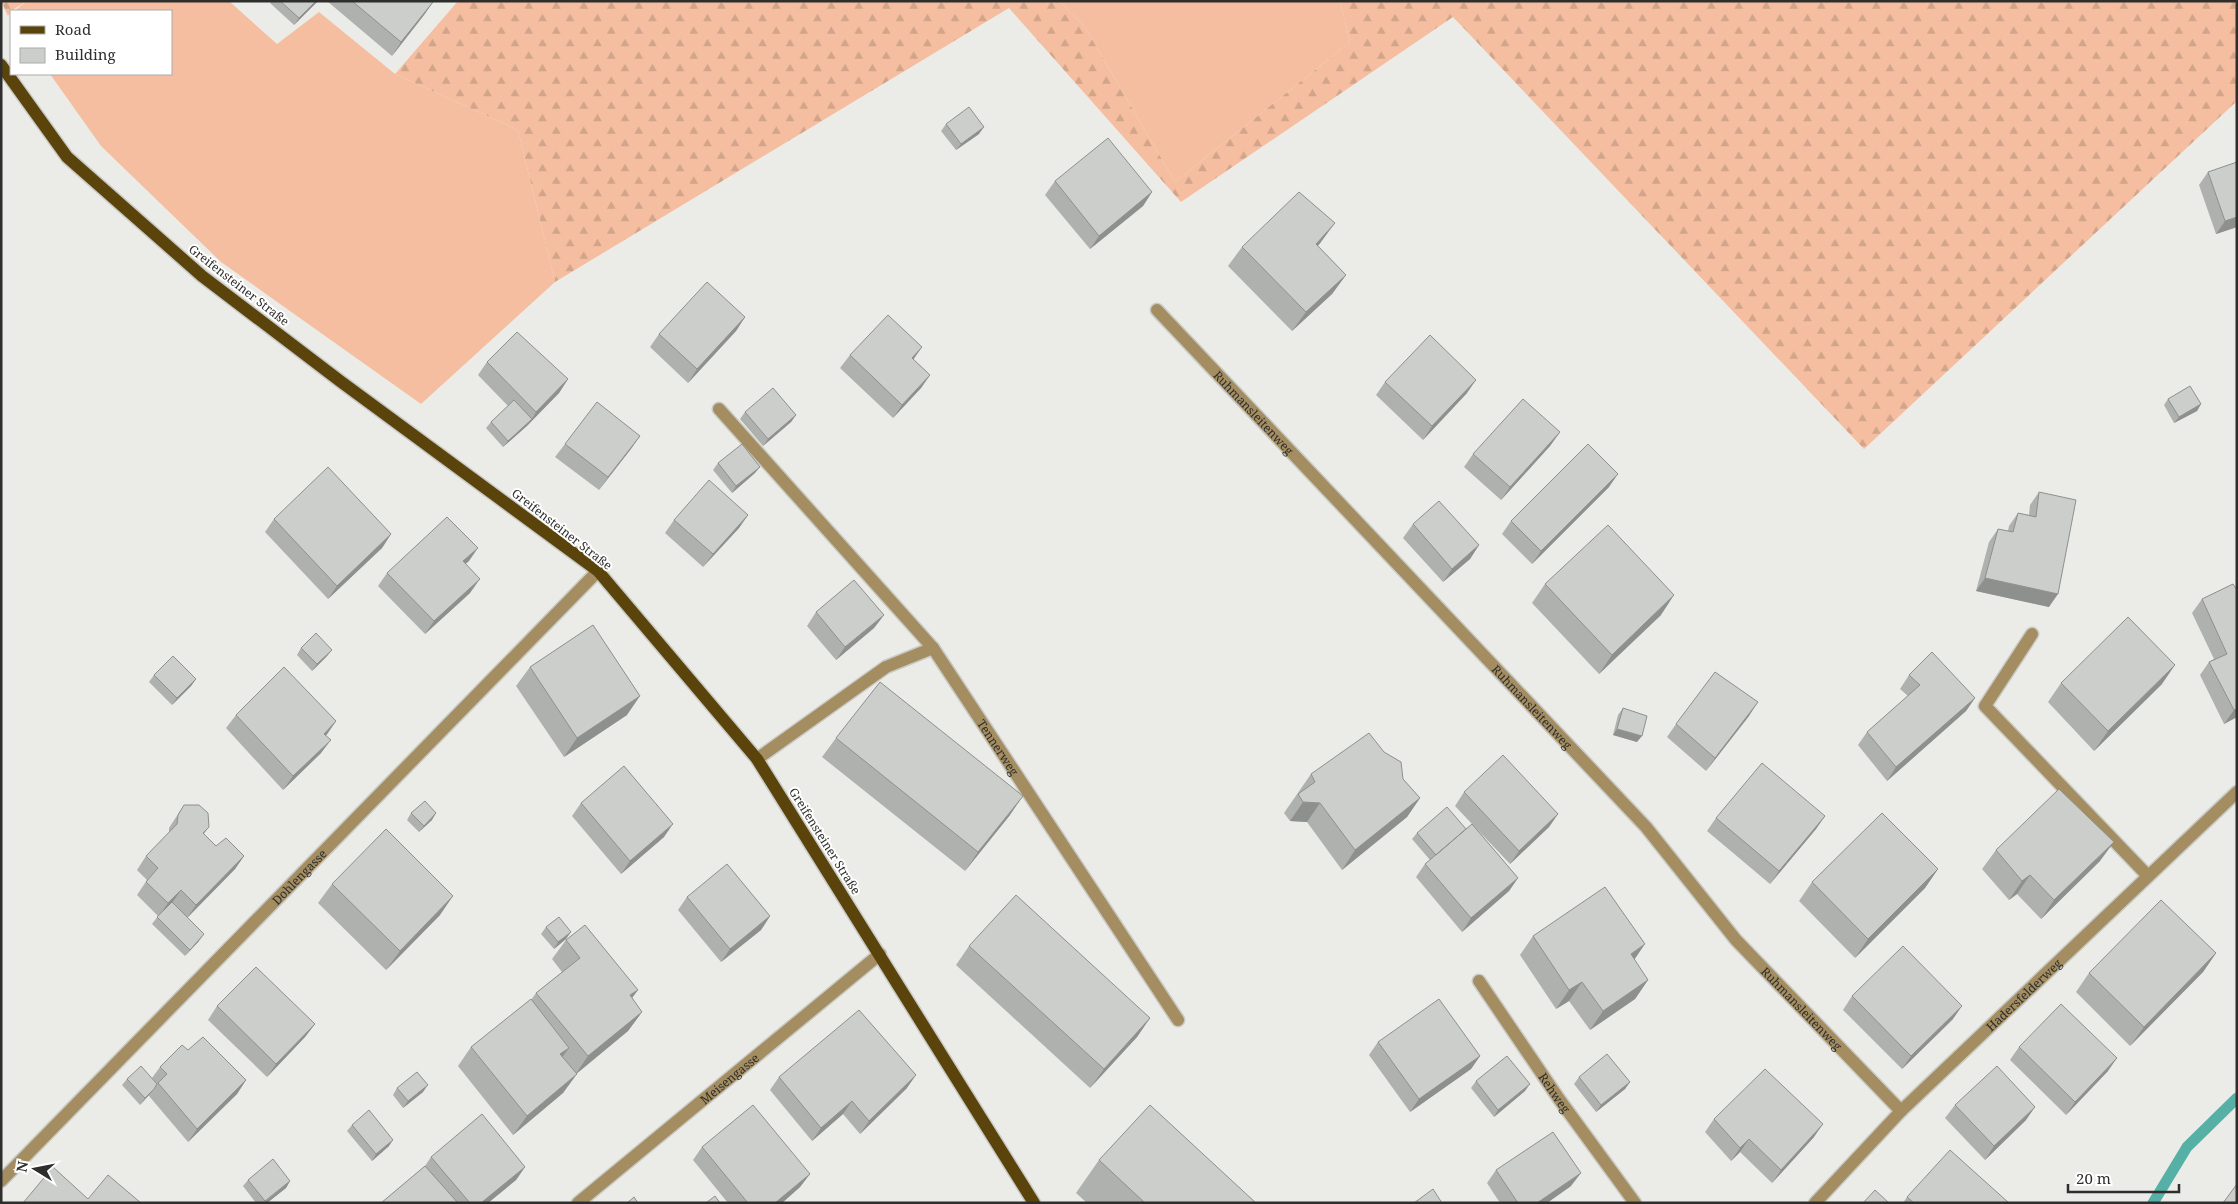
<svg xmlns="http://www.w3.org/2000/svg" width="2238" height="1204" font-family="'Noto Serif',serif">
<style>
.grass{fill:#f5bea0}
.forest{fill:url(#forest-firs)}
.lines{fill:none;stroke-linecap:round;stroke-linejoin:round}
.stream{stroke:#56b0a5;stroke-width:11}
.minor-casing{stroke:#c9cac6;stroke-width:15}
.major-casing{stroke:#c9cac6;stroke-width:15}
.minor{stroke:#a48e61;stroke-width:12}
.major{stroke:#5b440c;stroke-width:12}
.wall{fill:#afb1af}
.shaded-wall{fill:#8e908e}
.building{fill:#cbcecb;stroke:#8e908e}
.labels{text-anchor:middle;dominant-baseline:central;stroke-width:4;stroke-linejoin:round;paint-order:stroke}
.street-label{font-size:12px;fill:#2e2e2d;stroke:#fff}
</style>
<defs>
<pattern id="forest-firs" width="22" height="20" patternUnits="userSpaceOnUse" patternTransform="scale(1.25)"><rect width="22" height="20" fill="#f5bea0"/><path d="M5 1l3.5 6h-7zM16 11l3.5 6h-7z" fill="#d2a48a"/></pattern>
</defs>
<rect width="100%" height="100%" fill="#ebece8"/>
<!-- grass -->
<path class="grass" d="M27 1H229L277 44 319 12 395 74 518 130 555 282 421 404 221 262 101 146 50 74H171V11H14Z
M1059 1H1340L1350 42 1175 182 1085 27Z"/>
<!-- forest -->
<path class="forest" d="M1 1H27L11 11 8 16Z
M458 1H1059L1085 27 1175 182 1350 42 1340 1H2237V101L1864 449 1453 17 1181 202 1009 8 555 282 518 130 395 74Z"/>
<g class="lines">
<!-- stream -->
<path class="stream" d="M2153 1203 2187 1147 2237 1098"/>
<defs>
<g id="minor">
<path id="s1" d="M1157 310 1646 827 1736 940 1901 1111"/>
<path d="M719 409 933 648"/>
<path d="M2032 634 1985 706 2148 876"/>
<path id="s2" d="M757 759 886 667 933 648 1178 1020"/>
<path id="s3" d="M1479 981 1559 1099 1635 1203"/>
<path id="s4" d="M1 1181 598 571"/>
<path id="s5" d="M578 1203 880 954"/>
<path id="s6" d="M1815 1203 1901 1111 2237 792"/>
</g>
<path id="major" d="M1 65 67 157 202 276 340 381 598 571 757 759 1034 1203"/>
</defs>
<!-- minor casing -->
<use href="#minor" class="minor-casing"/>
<!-- major casing -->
<use href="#major" class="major-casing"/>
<!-- minor -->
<use href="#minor" class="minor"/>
<!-- major -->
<use href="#major" class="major"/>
</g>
<!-- wall -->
<path class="wall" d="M272 1H318L294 25 270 3Z
M327 1H432L433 2 424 15 392 56Z
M946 124 979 134 956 150 941 131Z
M2208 172 2237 227 2216 234 2199 185Z
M1055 181 1152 192 1143 206 1090 249 1045 195Z
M1321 242 1318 246 1346 275 1332 294 1292 331 1228 266 1242 247Z
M745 317 736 331 688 383 650 347 659 334Z
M922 347 913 359 930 375 921 388 893 418 840 368 850 355Z
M487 362 568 379 559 393 527 425 503 447 486 428 491 422 508 406 478 375Z
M1385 382 1467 393 1423 440 1376 395Z
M2168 399 2201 404 2197 411 2174 423 2164 405Z
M745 412 796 415 791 422 763 446 740 419Z
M1560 432 1550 446 1501 500 1464 467 1473 454Z
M640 436 599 490 555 457 565 444Z
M718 463 755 473 732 493 713 470Z
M1609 487 1532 564 1502 534 1511 521Z
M2039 492 2049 607 1976 591 1989 542 1998 529 2008 531 2009 526 2018 513 2029 515 2030 505Z
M748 515 739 528 703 567 665 533 674 520Z
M274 519 391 534 382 548 328 599 265 532Z
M1413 524 1479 545 1470 559 1443 582 1403 538Z
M469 561 465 564 470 593 425 634 378 586 387 573Z
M1545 584 1661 615 1599 674 1532 603Z
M2233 584 2237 717 2224 724 2200 675 2209 662 2214 659 2192 613 2202 599Z
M816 612 884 615 874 628 836 660 807 626Z
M301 648 332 650 327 656 312 671 297 655Z
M530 667 627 715 564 757 516 686Z
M154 675 196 679 191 686 172 705 149 682Z
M1909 675 1975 698 1966 711 1887 781 1858 745 1867 732 1908 696 1900 689Z
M2061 683 2162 684 2094 751 2048 702Z
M1623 708 1637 742 1613 735 1618 715Z
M236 715 336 721 326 736 321 753 283 790 226 728Z
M1749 716 1706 771 1667 737 1676 724Z
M836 738 1010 815 965 871 822 757Z
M1311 774 1403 779 1420 798 1407 817 1342 870 1307 822 1290 821 1284 813Z
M1464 792 1558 814 1549 827 1510 864 1474 826 1518 878 1509 891 1462 932 1416 877 1425 864 1430 860 1412 839 1417 833 1466 829 1472 824 1455 806Z
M581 803 664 837 621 874 572 816Z
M184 805 209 827 204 834 216 846 244 856 235 869 187 918 199 941 185 956 152 924 158 916 137 895 147 880 137 870 146 856 169 833V828Z
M411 813 432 820 419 832 407 820Z
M1825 816 1816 829 1770 884 1707 831 1716 818Z
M1996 850 2100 861 2041 919 2017 894 2009 900 1982 869Z
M1938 869 1925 888 1855 958 1799 901 1812 882Z
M332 884 440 915 386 970 318 903Z
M687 897 770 916 761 930 721 962 678 910Z
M546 927 566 939 554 949 541 934Z
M1533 936 1634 960 1648 980 1635 999 1590 1030 1569 1001 1556 1009 1520 955Z
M566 940 632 998 642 1012 628 1031 576 1074 563 1093 513 1135 458 1066 471 1047 531 1000 536 993 562 972 552 959Z
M969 946 1150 1018 1137 1037 1090 1088 956 965Z
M2216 953 2203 972 2130 1046 2076 992 2089 973Z
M1852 996 1953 1019 1902 1069 1843 1010Z
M217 1006 315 1024 305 1037 267 1077 208 1020Z
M1378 1042 1480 1056 1471 1069 1410 1112 1369 1055Z
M2019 1047 2108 1071 2066 1115 2010 1060Z
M188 1050 246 1080 237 1094 188 1142 149 1096V1095L140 1105 122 1085 127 1079 152 1078 160 1067Z
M779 1077 907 1088 860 1134 843 1114 812 1141 770 1090Z
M1579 1077 1630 1082 1625 1089 1596 1112 1574 1084Z
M1476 1081 1525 1091 1494 1117 1471 1088Z
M397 1088 423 1092 403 1108 393 1095Z
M1955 1105 2026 1120 1985 1160 1945 1118Z
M1714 1119 1814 1137 1772 1183 1740 1152 1731 1161 1705 1132Z
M352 1125 389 1146 372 1161 347 1131Z
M702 1147 810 1174 800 1187 782 1203H728L693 1160Z
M431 1157 525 1167 516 1180 488 1203H381L425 1166Z
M1099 1160 1256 1203H1087L1076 1193Z
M1496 1170 1571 1186 1547 1203H1500L1487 1183Z
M248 1180 290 1181 286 1188 267 1203H256L243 1186Z
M1907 1197 2009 1203H1903Z"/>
<!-- shaded-wall -->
<path class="shaded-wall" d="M316 1H318L294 25 299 18Z
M433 2 424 15 392 56 401 42Z
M984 127 979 134 956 150 961 144Z
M1152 192 1143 206 1090 249 1099 236Z
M2237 217V227L2216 234 2225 221Z
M1335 223 1321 242 1303 263 1316 244Z
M1346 275 1332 294 1292 331 1306 312Z
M745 317 736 331 688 383 697 369Z
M922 347 913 360 912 358Z
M930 375 921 388 893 418 902 405Z
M568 379 559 393 527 426 503 447 508 441 532 419 536 412Z
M1476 380 1467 393 1423 440 1432 426Z
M2201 404 2197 411 2174 423 2179 417Z
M796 415 791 422 763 446 768 439Z
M1560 432 1550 446 1501 500 1510 487Z
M640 436 631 449 599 490 608 477Z
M760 467 755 473 732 493 736 486Z
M1618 474 1609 487 1532 564 1541 551Z
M748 515 739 528 703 567 713 554Z
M391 534 382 548 328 599 337 586Z
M1479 545 1470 559 1443 582 1452 569Z
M478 548 469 561 454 574 463 561Z
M1985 578 2058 594 2049 607 1976 591Z
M480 579 470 593 425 634 434 621Z
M1674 595 1661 615 1599 674 1612 655Z
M884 615 874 628 836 660 845 647Z
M332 650 327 656 312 671 317 664Z
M2175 665 2162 684 2094 751 2108 731Z
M196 679 191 686 172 705 177 698Z
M640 696 627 715 564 757 577 738Z
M1975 698 1966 711 1887 781 1896 767Z
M1758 702 1749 716 1706 771 1715 758Z
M2237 709V717L2224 724 2234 710Z
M336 721 327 734 314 747 324 734Z
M1617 729 1642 736 1637 742 1613 735Z
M331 740 321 753 283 790 293 776Z
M1023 796 1010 815 965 871 978 852Z
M1420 798 1407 817 1342 870 1355 850Z
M1303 802 1320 803 1307 822 1290 821Z
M436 813 432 820 419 832 424 826Z
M1558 814 1549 827 1510 864 1519 851Z
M1825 816 1816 829 1770 884 1779 871Z
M673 824 664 837 621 874 630 861Z
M2114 842 2100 861 2041 919 2054 900Z
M244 856 235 869 187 918 196 905Z
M1938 869 1925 888 1855 958 1868 939Z
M2030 875 2017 894 2009 900 2022 881Z
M1518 878 1509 891 1462 932 1471 918Z
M181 890 172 903 159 916 168 903Z
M453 896 440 915 386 970 400 951Z
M770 916 761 930 721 962 730 949Z
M571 932 566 939 554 949 558 942Z
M204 934 199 941 185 956 190 950Z
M1645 944 1632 963 1631 954Z
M2216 953 2203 972 2130 1046 2144 1027Z
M1648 980 1635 999 1590 1030 1603 1011Z
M1582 982 1569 1001 1556 1009 1569 990Z
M638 990 624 1009 630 995Z
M1962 1006 1953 1019 1902 1069 1911 1056Z
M642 1012 628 1031 575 1075 588 1056Z
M1150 1018 1137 1037 1090 1088 1104 1069Z
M315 1024 305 1037 267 1077 276 1064Z
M569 1048 555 1067 560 1054Z
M1480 1056 1471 1069 1410 1112 1419 1099Z
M2117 1058 2108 1071 2066 1115 2075 1102Z
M577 1074 563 1093 513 1135 527 1116Z
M916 1075 907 1088 860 1134 869 1121Z
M246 1080 237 1094 188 1142 197 1129Z
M1630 1082 1625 1089 1596 1112 1601 1105Z
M1530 1084 1525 1091 1494 1117 1498 1110Z
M428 1085 423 1092 403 1108 408 1101Z
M154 1089 149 1095 140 1105 145 1098Z
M852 1101 843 1114 812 1141 821 1128Z
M2035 1107 2026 1120 1985 1160 1994 1146Z
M1823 1124 1814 1137 1772 1183 1781 1170Z
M1749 1139 1740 1152 1731 1161 1740 1148Z
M393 1140 389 1146 372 1161 376 1154Z
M525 1167 516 1180 488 1203H481Z
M1581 1173 1571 1186 1547 1203H1537Z
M810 1174 800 1187 782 1203H775Z
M290 1181 286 1188 267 1203H264Z"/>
<!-- building -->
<path class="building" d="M280 1H316L299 18Z
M352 1H432L433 2 401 42Z
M969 107 984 127 961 144 946 124Z
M1108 138 1152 192 1099 236 1055 181Z
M2237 162V217L2225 221 2208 172Z
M1299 192 1335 223 1316 244 1346 275 1306 312 1242 247Z
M707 282 745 317 697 369 659 334Z
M888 315 922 347 912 358 930 375 902 405 850 355Z
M517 332 568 379 536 412 487 362Z
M1430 335 1476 380 1432 426 1385 382Z
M2190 386 2201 404 2179 417 2168 399Z
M773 388 796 415 768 439 745 412Z
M1523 399 1560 432 1510 487 1473 454Z
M514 400 532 419 508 441 491 422Z
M597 402 640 436 608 477 565 444Z
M742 444 760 467 736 486 718 463Z
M1588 444 1618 474 1541 551 1511 521Z
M328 467 391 534 337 586 274 519Z
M709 480 748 515 713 554 674 520Z
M2039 492 2076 500 2058 594 1985 578 1998 529 2013 532 2018 513 2036 517Z
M1439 501 1479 545 1452 569 1413 524Z
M447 517 478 548 463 561 480 579 434 621 387 573Z
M1608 525 1674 595 1612 655 1545 584Z
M854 580 884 615 845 647 816 612Z
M2233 584 2237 590V709L2234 710 2209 662 2227 654 2202 599Z
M2128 617 2175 665 2108 731 2061 683Z
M593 625 640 696 577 738 530 667Z
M316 633 332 650 317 664 301 648Z
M1932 652 1975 698 1896 767 1867 732 1920 685 1909 675Z
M173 656 196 679 177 698 154 675Z
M284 667 336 721 324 734 331 740 293 776 236 715Z
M1715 672 1758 702 1715 758 1676 724Z
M880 682 1023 796 978 852 836 738Z
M1623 708 1647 716 1642 736 1617 729Z
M1369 733 1384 752 1401 762 1403 779 1420 798 1355 850 1320 803 1303 802 1298 794 1315 782 1311 774Z
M1503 755 1558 814 1519 851 1464 792Z
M1762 763 1825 816 1779 871 1716 818Z
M624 766 673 824 630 861 581 803Z
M2059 789 2114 842 2054 900 2030 875 2022 881 1996 850Z
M425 801 436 813 424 826 411 813Z
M184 805H199L208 813 209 827 203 833 216 846 226 838 244 856 196 905 181 890 168 903 146 882 158 868 146 856 177 824 178 815Z
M1447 807 1466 829 1436 855 1417 833Z
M1882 813 1938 869 1868 939 1812 882Z
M1472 824 1518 878 1471 918 1425 864Z
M386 829 453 896 400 951 332 884Z
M727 864 770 916 730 949 687 897Z
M1605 887 1645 944 1631 954 1648 980 1603 1011 1582 982 1569 990 1533 936Z
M1016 895 1150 1018 1104 1069 969 946Z
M2161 900 2216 953 2144 1027 2089 973Z
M172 902 204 934 190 950 157 917Z
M559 917 571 932 558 942 546 927Z
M585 925 638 990 630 995 642 1012 588 1056 536 993 580 958 566 940Z
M1903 946 1962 1006 1911 1056 1852 996Z
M256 967 315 1024 276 1064 217 1006Z
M531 999 569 1048 560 1054 577 1074 527 1116 471 1047Z
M1439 999 1480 1056 1419 1099 1378 1042Z
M2061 1004 2117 1058 2075 1102 2019 1047Z
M859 1010 916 1075 869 1121 852 1101 821 1128 779 1077Z
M203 1037 246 1080 197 1129 158 1083 167 1074 160 1067 182 1045 188 1050Z
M1607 1054 1630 1082 1601 1105 1579 1077Z
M1507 1056 1530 1084 1498 1110 1476 1081Z
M141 1066 157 1084 154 1089 145 1098 127 1079Z
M1997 1066 2035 1107 1994 1146 1955 1105Z
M1765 1069 1823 1124 1781 1170 1749 1139 1740 1148 1714 1119Z
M417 1072 428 1085 408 1101 397 1088Z
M753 1105 810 1174 775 1203H748L702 1147Z
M1150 1105 1256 1203H1145L1099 1160Z
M369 1110 393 1140 376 1154 352 1125Z
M482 1114 525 1167 481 1203H470L431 1157Z
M1553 1132 1581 1173 1537 1203H1518L1496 1170Z
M1950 1150 2009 1203H1914L1907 1197Z
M273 1159 290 1181 265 1201 248 1180Z
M425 1166 458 1203H381Z
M53 1167 88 1199 108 1175 141 1203H23Z
M2237 1184V1203H2223Z
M1433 1189 1442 1203H1414Z
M1875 1190 1889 1203H1863Z
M715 1196 720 1203H706Z
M634 1197 638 1203H627Z"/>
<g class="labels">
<!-- street labels -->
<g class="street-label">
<text transform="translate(239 285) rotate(38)">Greifensteiner Straße</text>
<text stroke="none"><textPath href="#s1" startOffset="141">Ruhmansleitenweg</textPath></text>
<text transform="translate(562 529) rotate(38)">Greifensteiner Straße</text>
<text stroke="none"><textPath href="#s1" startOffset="546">Ruhmansleitenweg</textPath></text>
<text stroke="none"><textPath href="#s2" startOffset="328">Tennerweg</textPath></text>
<text transform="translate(825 841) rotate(58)">Greifensteiner Straße</text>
<text stroke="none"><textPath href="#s4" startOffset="426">Dohlengasse</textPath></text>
<text stroke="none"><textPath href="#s6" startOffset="295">Hadersfelderweg</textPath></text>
<text stroke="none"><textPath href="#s1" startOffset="951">Ruhmansleitenweg</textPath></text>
<text stroke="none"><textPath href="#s5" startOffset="196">Meisengasse</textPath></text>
<text stroke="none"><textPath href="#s3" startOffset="135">Rehweg</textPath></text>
</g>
</g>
<!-- border -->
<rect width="2238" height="1204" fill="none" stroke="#2e2e2d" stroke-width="5"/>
<!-- legend -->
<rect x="10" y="10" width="162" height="65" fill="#ffffff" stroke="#ababab"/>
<rect x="20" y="26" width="25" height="8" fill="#5b440c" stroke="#ababab"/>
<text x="55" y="35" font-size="15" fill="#2e2e2d">Road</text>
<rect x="20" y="48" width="25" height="15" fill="#cbcecb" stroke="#ababab"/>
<text x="55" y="60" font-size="15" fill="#2e2e2d">Building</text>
<!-- north arrow -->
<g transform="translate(35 1169) rotate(280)" stroke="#ffffff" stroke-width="4" paint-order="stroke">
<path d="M0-4L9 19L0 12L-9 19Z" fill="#2e2e2d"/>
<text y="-8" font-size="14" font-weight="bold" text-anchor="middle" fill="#2e2e2d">N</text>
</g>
<!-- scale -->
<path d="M2068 1184v8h111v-8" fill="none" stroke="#2e2e2d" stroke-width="2.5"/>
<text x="2076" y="1184" font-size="15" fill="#2e2e2d" stroke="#ffffff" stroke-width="4" paint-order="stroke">20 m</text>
</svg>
